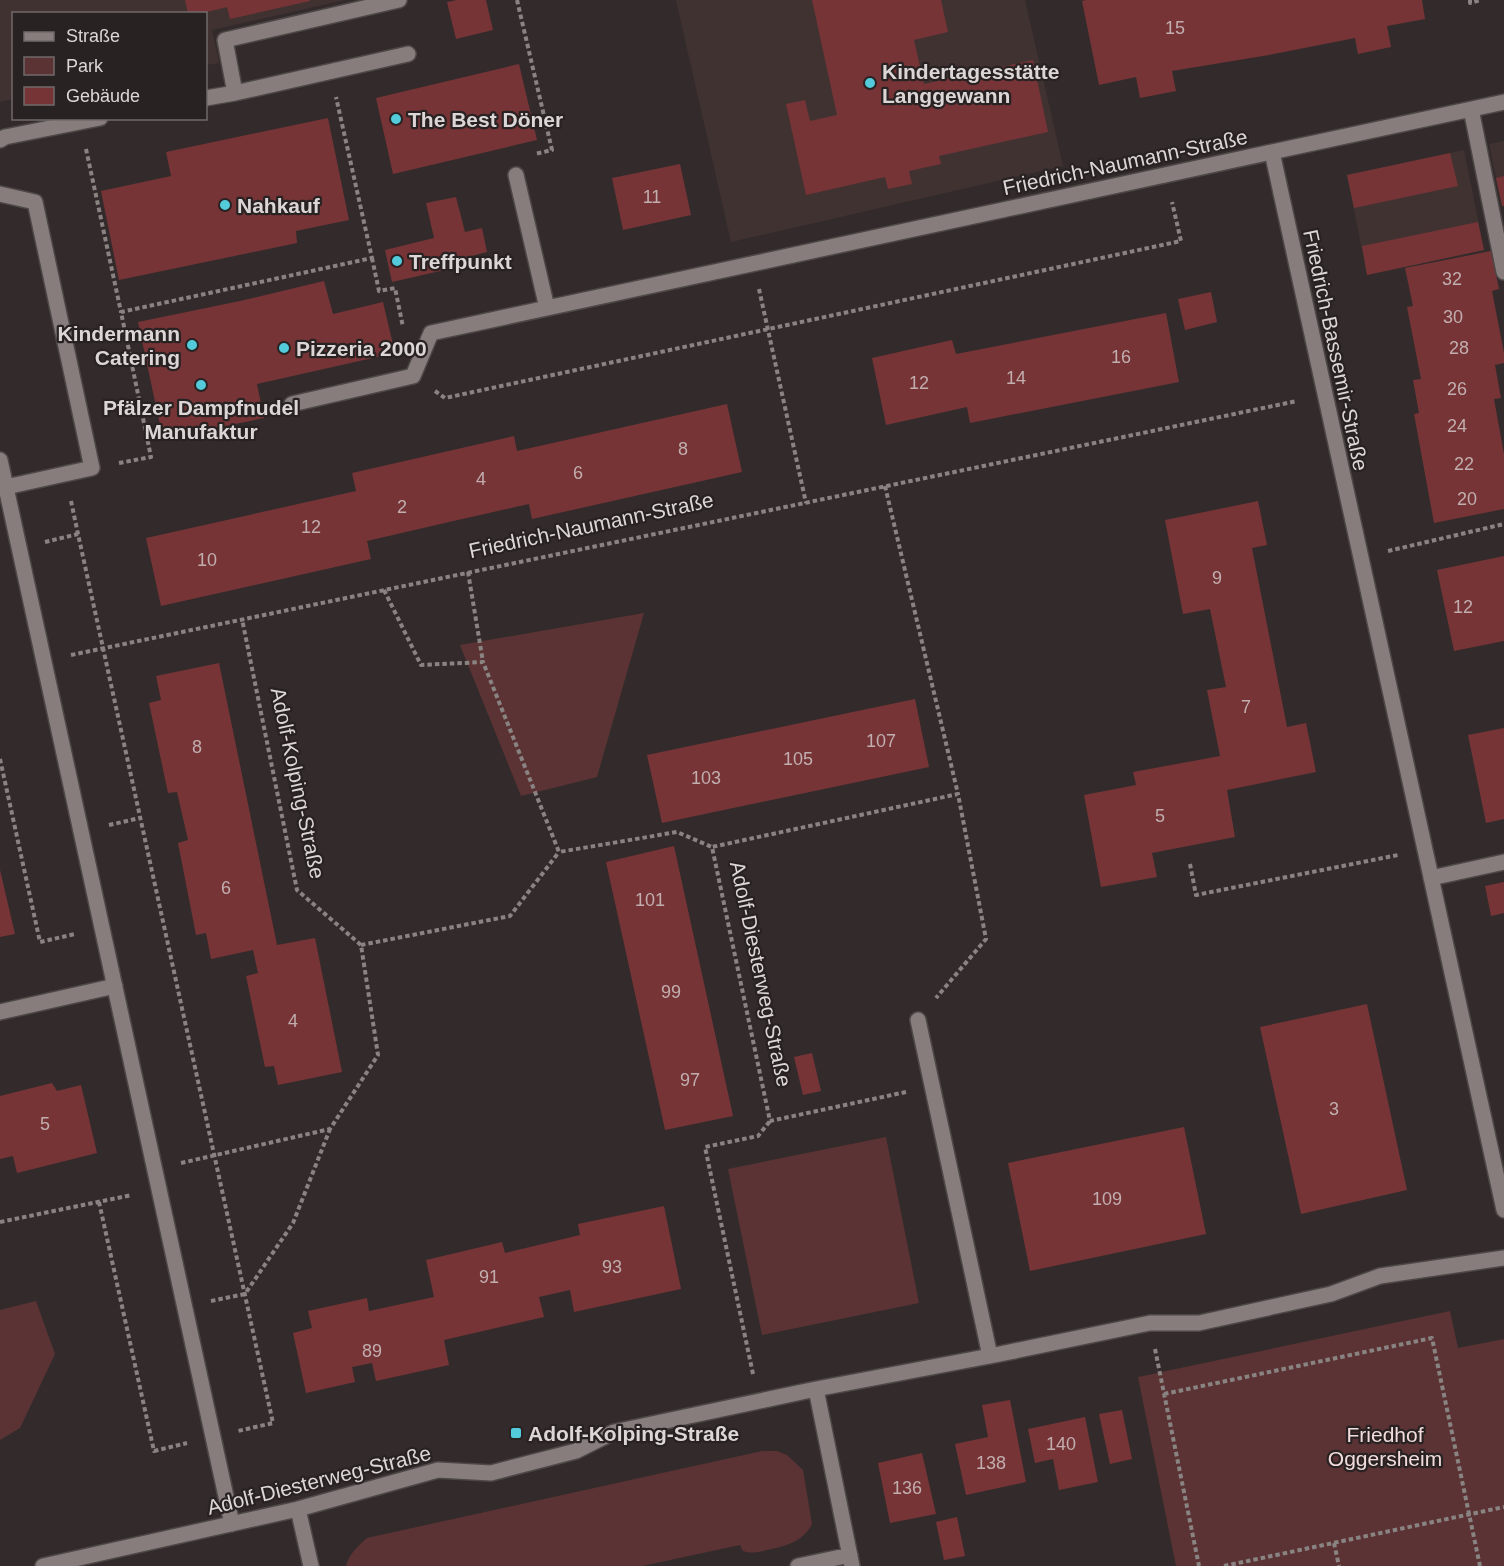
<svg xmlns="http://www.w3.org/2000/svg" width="1504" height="1566" font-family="Arial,sans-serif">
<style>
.built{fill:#413232}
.green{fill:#5b3334}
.building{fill:#763437}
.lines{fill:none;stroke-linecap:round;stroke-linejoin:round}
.minor-casing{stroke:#4d4746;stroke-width:18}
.path{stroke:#898382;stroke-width:4;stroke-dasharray:4.5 3;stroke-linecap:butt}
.minor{stroke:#867d7c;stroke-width:15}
.poi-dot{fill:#53cbda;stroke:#292222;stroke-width:2}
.labels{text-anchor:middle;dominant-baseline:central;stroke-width:4.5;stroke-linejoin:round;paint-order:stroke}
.number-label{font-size:18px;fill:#c2aeae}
.poi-label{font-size:21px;font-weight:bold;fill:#dcd7d6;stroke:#292222;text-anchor:start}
.street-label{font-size:21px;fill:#dcd7d6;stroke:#292222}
.park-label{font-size:21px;fill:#f2dcdb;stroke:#292222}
</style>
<rect width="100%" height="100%" fill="#332b2b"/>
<!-- built -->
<path class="built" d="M0 0H345L212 30 219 63 206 65V14H14L13 99 0 102Z
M676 0H1025L1063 166 731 242Z
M1504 141V206H1502L1489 144Z
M1464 150 1484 250 1367 275 1347 175Z"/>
<!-- green -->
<path class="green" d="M644 613 597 777 521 796 460 645Z
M886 1137 919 1303 762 1335 728 1169Z
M36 1301 55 1354 20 1428 0 1440V1310Z
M1450 1311 1458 1348 1504 1339V1566H1176L1138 1377Z
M762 1451H777L787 1455 803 1470 812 1524C803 1542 786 1546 767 1550 759 1552 752 1554 743 1551L740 1545 642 1566H346C349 1554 358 1546 367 1538Z"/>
<!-- building -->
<path class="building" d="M185 0H310V1L230 19 227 7 199 14H188Z
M457 0H486L493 30 456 39 447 2Z
M812 0H941L948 32 914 40 924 84 1033 60 1048 132 939 156 941 164 909 171 912 184 888 189 885 177 806 195 786 104 805 100 810 121 837 115Z
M1086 0H1422L1425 19 1387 26 1391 47 1358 54 1355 38 1269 55 1172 71 1176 91 1140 98 1136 77 1099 85 1082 1Z
M519 64 537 140 393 174 376 98Z
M328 118 349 220 296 231 297 243 119 280 101 191 171 176 166 152Z
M1450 153 1458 186 1354 208 1347 175Z
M680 164 691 215 623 230 612 178Z
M1504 176V206H1502L1496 178Z
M456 197 465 232 482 228 487 252 448 262 449 269 392 282 385 250 434 238 426 203Z
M1478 222 1484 250 1367 275 1362 246Z
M1491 251 1499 289 1492 291 1504 353V363L1495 365 1501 398 1494 399 1504 454V509L1434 523 1414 414 1419 413 1413 380 1421 379 1407 307 1413 306 1405 268Z
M324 281 333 314 383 302 395 353 257 384 264 418 163 439 138 322 240 301Z
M1211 292 1217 322 1185 330 1178 299Z
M1166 313 1179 382 970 423 967 407 886 425 872 358 952 340 956 354Z
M727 404 742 472 532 519 529 504 449 522 367 541 371 559 161 606 146 538 356 491 352 473 514 436 517 451Z
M1258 501 1267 545 1252 548 1287 727 1306 723 1316 772 1227 790 1235 837 1152 853 1157 877 1101 887 1084 795 1136 785 1133 772 1220 756 1207 690 1226 687 1210 609 1183 614 1165 520Z
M1504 556V641L1454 651 1437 570Z
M219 663 277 945 315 938 342 1072 278 1085 274 1066 265 1067 246 976 258 973 253 950 211 959 206 933 196 935 178 843 188 840 177 792 168 793 149 703 161 700 156 676Z
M915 699 929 767 662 823 647 755Z
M1504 728V819L1486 823 1468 735Z
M674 846 733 1116 665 1130 606 862Z
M0 870 15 934 0 937Z
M1504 882V913L1491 916 1485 886Z
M1367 1004 1407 1190 1301 1214 1260 1027Z
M812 1053 821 1091 803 1095 794 1057Z
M52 1083 57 1091 81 1085 97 1153 17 1173 13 1156 0 1159V1096Z
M1184 1127 1206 1234 1030 1271 1008 1163Z
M664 1206 681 1289 574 1312 570 1290 539 1297 544 1317 444 1340 449 1365 376 1381 372 1363 352 1367 355 1382 306 1393 293 1333 312 1328 308 1311 367 1298 369 1311 434 1297 426 1260 502 1242 505 1253 580 1235 578 1224Z
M1010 1400 1026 1482 966 1495 955 1444 988 1437 982 1405Z
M1122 1410 1132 1459 1110 1464 1099 1414Z
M1085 1417 1098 1482 1059 1490 1053 1459 1035 1463 1028 1429Z
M922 1453 936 1514 890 1523 878 1463Z
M957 1517 965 1556 944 1560 936 1522Z"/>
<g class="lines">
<defs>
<path id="minor" d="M235 93 408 54
M206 98 235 93 225 40 399 0
M1471 109 1504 272
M0 140 5 137 100 118
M1272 152 1504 1210
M516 175 547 308
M0 194 35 202 92 468 6 487
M292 404 413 376 431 333 1504 102
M0 460 232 1524
M1431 878 1504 862
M0 1012 115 986
M918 1020 990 1356
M816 1389 852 1566
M298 1509 311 1566
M43 1566 298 1509 438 1470 491 1473 576 1451 614 1432 816 1389 990 1356 1150 1323H1199L1331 1294 1380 1276 1504 1258
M798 1566 850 1555"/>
</defs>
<!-- minor casing -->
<use href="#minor" class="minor-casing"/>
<!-- path -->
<path class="path" d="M517 0 552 150 535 154
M1470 0V3L1481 0
M86 149 121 312
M372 258 379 291 395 288 403 327
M759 289 806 503
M435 391 445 398 1181 241 1172 202
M119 463 151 457 121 312 372 258 336 97
M885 486 958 794
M71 501 78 534
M45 542 78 534 273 1423 238 1431
M1388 551 1504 524
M468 572 483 662
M384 590 421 665 483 662 559 852 677 832 712 847
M71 655 1297 401
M0 759 40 942 75 934
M109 825 140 818
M1190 864 1196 895 1398 855
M361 945 510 916 559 852
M906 1092 770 1121 712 847 958 794 986 939 936 998
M181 1163 330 1129 378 1055 361 945 297 890 242 619
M99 1202 154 1451 187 1443
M0 1222 132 1195
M211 1301 245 1294 293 1223 330 1129
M1155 1349 1199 1566
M753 1374 705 1147 758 1136 770 1121
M1164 1394 1432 1338 1480 1566
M1334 1543 1339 1566
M1224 1566 1504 1507"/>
<!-- minor -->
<use href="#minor" class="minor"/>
</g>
<!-- markers -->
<g class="poi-dot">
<circle cx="870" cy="83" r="6"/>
<circle cx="396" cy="119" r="6"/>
<circle cx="225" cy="205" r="6"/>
<circle cx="397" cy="261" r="6"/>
<circle cx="192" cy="345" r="6"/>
<circle cx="284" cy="348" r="6"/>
<circle cx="201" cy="385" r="6"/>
<rect x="510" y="1427" width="12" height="12" rx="3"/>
</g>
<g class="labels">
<!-- number labels -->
<g class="number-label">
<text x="1175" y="28">15</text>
<text x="652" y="197">11</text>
<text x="1452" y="279">32</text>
<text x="1453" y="317">30</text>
<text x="1459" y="348">28</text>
<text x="1121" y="357">16</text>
<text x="1016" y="378">14</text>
<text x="919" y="383">12</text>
<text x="1457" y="389">26</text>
<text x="1457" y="426">24</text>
<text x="683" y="449">8</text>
<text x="1464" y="464">22</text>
<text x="578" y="473">6</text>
<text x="481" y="479">4</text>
<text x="1467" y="499">20</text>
<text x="402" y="507">2</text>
<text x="311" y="527">12</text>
<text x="207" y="560">10</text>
<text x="1217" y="578">9</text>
<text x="1463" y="607">12</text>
<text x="1246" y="707">7</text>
<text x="881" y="741">107</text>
<text x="197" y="747">8</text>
<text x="798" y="759">105</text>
<text x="706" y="778">103</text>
<text x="1160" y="816">5</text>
<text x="226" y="888">6</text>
<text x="650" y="900">101</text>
<text x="671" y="992">99</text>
<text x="293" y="1021">4</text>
<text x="690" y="1080">97</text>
<text x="1334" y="1109">3</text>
<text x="45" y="1124">5</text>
<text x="1107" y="1199">109</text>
<text x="612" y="1267">93</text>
<text x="489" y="1277">91</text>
<text x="372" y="1351">89</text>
<text x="1061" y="1444">140</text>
<text x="991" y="1463">138</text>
<text x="907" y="1488">136</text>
</g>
<!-- poi labels -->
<g class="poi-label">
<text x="882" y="71">Kindertagesstätte<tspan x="882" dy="24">Langgewann</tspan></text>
<text x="408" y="119">The Best Döner</text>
<text x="237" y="205">Nahkauf</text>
<text x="409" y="261">Treffpunkt</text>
<text x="180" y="333" text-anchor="end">Kindermann<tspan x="180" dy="24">Catering</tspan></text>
<text x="296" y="348">Pizzeria 2000</text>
<text x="201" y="407" text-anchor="middle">Pfälzer Dampfnudel<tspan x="201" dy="24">Manufaktur</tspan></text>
<text x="528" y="1433">Adolf-Kolping-Straße</text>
</g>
<!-- street labels -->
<g class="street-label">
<text transform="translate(1125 162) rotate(-12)">Friedrich-Naumann-Straße</text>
<text transform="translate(1336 350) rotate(78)">Friedrich-Bassemir-Straße</text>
<text transform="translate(591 525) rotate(-12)">Friedrich-Naumann-Straße</text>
<text transform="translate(298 783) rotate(78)">Adolf-Kolping-Straße</text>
<text transform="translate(761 974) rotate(78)">Adolf-Diesterweg-Straße</text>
<text transform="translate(319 1480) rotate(-14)">Adolf-Diesterweg-Straße</text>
</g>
<!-- park labels -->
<g class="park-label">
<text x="1385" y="1434">Friedhof<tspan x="1385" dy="24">Oggersheim</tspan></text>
</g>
</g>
<!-- legend -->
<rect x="12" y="12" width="195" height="108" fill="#292222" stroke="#716a6a" stroke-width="1.5"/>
<rect x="24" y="32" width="30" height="9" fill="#867d7c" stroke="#716a6a" stroke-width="1.5"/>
<text x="66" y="42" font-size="18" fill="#dcd7d6">Straße</text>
<rect x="24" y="57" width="30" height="18" fill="#5b3334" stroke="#716a6a" stroke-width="1.5"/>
<text x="66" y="72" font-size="18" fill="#dcd7d6">Park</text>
<rect x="24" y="87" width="30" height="18" fill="#763437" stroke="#716a6a" stroke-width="1.5"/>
<text x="66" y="102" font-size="18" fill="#dcd7d6">Gebäude</text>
</svg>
